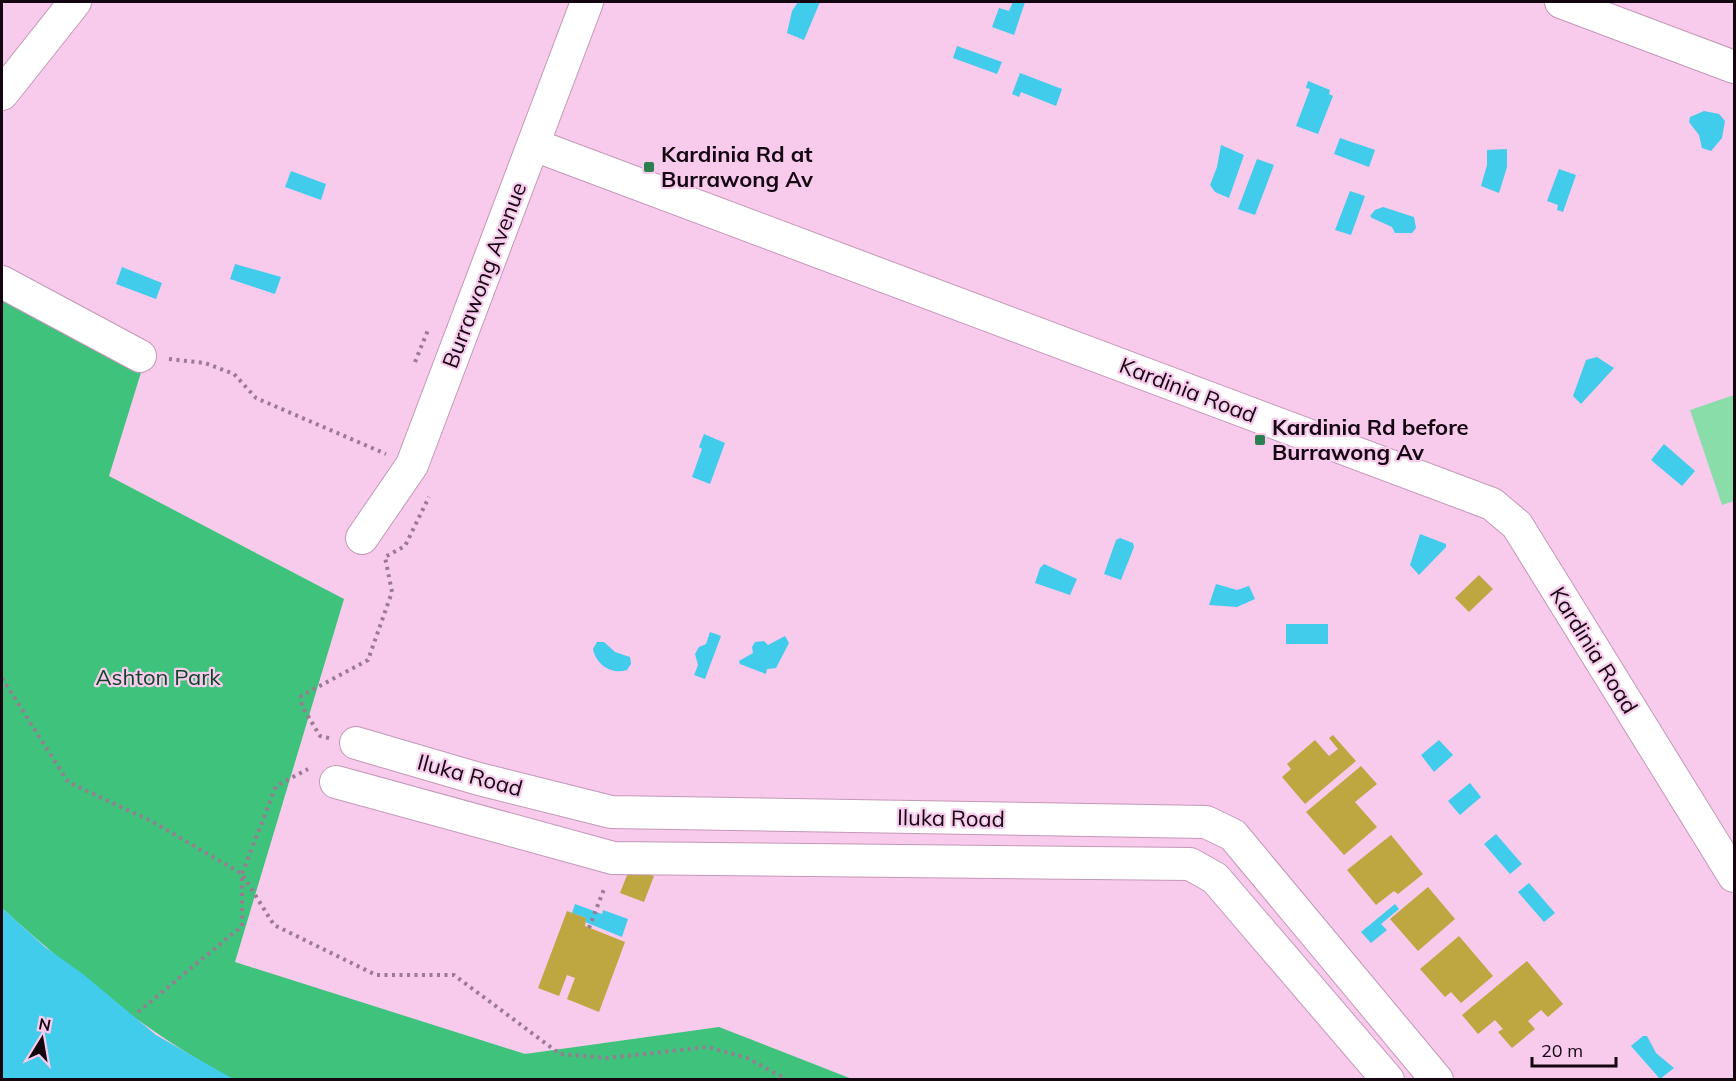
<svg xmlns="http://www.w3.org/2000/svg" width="1736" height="1081" font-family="Mulish,sans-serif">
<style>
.green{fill:#89dda9}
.forest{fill:#3ec27c}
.water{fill:#40ccea}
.building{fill:#bea640}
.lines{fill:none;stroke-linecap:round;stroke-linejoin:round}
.minor-casing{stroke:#c398b8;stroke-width:34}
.path{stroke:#9b7a93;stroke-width:4;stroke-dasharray:3 4.5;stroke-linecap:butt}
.minor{stroke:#fff;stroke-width:32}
.poi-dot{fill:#2c7f51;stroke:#f8caec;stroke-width:2}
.labels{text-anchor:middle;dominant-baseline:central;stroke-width:4.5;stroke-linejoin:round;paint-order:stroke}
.poi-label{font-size:22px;font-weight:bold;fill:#140611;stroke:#f8caec;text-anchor:start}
.street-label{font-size:22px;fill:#140611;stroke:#f8caec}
.park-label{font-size:22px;fill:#104428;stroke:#f8caec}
</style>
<rect width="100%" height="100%" fill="#f8caec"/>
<!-- green -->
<path class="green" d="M1734 395V501L1722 505 1690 410Z"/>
<!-- forest -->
<path class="forest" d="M2 272 143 366 109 476 344 599 235 962 525 1054 719 1027 852 1079H233C147 1034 73 972 2 908Z"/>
<!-- water -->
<path class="water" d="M798 2H820L804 40 787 33 792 11Z
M1013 2H1025L1014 35 992 27 999 8 1009 11Z
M957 46 1002 62 997 74 953 58Z
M1020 73 1062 89 1056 106 1021 92 1019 97 1012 94Z
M1308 81 1330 90 1329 94 1333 96 1318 134 1296 126 1310 89 1306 88Z
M1704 111 1719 114 1725 121 1722 138 1711 151 1702 148 1699 135 1689 122 1690 117Z
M1340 138 1375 150 1369 167 1334 154Z
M1221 145 1244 155 1229 198 1215 192 1210 185 1217 167Z
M1507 149V167L1499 193 1481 186 1487 165V150Z
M1257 159 1274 165 1255 215 1238 209Z
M1559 169 1576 175 1563 212 1557 210 1558 205 1547 201Z
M291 171 326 184 321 200 285 187Z
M1350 191 1365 196 1351 235 1335 230Z
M1383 207 1414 217 1416 228 1412 233H1395L1392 227 1372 218 1370 216 1375 210Z
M235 264 281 277 275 294 230 279Z
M122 267 162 283 156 299 116 284Z
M1597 357 1614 368 1581 404 1573 396 1586 360Z
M704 434 725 443 710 484 692 477 702 449 699 447Z
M1664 444 1695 471 1682 486 1651 460Z
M1420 534 1446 544V547L1419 575 1410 565Z
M1120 538 1133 543 1134 547 1121 580 1104 574 1116 540Z
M1044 564 1077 579 1070 595 1035 583 1040 568Z
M1216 584 1237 590 1249 586 1255 599 1237 607 1209 605Z
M1286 624H1328V644H1286Z
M710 632 721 636 705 679 694 675 698 665 695 654 699 647 706 644Z
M785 636 789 643 776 668 767 669 766 674 740 664 739 661 753 653 752 647 755 642 764 641 768 645Z
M597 642H604L615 652 630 657 631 664 627 670C612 675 596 665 593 649Z
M1439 740 1453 755 1434 772 1421 755Z
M1470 783 1481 797 1460 815 1448 801Z
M1496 834 1522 864 1510 874 1484 844Z
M1529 883 1555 913 1544 922 1518 892Z
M575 904 602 914 603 910 628 919 622 937 585 922 586 918 572 913Z
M1395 904 1399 909 1381 924 1387 930 1371 943 1361 932Z
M2 908 45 947 83 974 156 1035 233 1079H2Z
M1643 1036H1647L1656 1053 1674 1068 1660 1079 1631 1046Z"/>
<!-- building -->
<path class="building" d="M1479 575 1493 589 1469 612 1455 598Z
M1333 735 1356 761 1305 804 1282 777 1291 769 1287 764 1315 740 1329 756 1338 749 1329 738Z
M1361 766 1377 784 1355 802 1377 827 1344 855 1306 812Z
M1391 835 1423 874 1398 894 1394 891 1376 905 1347 870Z
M629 870 654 876 644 902 620 893Z
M1428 887 1455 919 1418 951 1390 919Z
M567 911 586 918 585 926 625 942 599 1012 567 999 575 978 567 975 559 996 538 988Z
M1459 936 1493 976 1461 1003 1451 992 1445 997 1420 969Z
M1527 961 1563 1004 1548 1017 1541 1010 1528 1021 1535 1029 1512 1048 1498 1032 1503 1029 1495 1020 1478 1034 1462 1015Z"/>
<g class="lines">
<defs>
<path id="minor" d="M1561 2 1734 67
M2 94 75 2
M534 145 1492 504 1517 525 1734 876
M2 282 140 356
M362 538 412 465 587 2
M356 743 479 779 611 812 1206 822 1233 835 1437 1080
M336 782 613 858 1190 864 1215 878 1388 1080"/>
</defs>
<!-- minor casing -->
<use href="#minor" class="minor-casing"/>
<!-- path -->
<path class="path" d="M169 359 205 363 234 374 256 398 386 454
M415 362 428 330
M2 678 68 782 153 822 242 874 274 925 376 975H454L560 1054 607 1058 708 1047 747 1058 788 1080
M329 738 320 736 302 706 301 696 368 660 392 592 385 557 405 546 429 497
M589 928 604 889
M138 1012 242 926V874L276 786 308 769"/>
<!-- minor -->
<use href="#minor" class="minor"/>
</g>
<!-- markers -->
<g class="poi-dot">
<rect x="643" y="161" width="12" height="12" rx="3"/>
<rect x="1254" y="434" width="12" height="12" rx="3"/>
</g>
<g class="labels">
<!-- poi labels -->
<g class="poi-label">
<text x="661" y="154">Kardinia Rd at<tspan x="661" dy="25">Burrawong Av</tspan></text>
<text x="1272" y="427">Kardinia Rd before<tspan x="1272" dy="25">Burrawong Av</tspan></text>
</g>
<!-- street labels -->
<g class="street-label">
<text transform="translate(484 275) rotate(-69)">Burrawong Avenue</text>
<text transform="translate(1188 390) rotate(21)">Kardinia Road</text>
<text transform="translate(1594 650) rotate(58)">Kardinia Road</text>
<text transform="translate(470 775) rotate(15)">Iluka Road</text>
<text transform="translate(951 818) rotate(1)">Iluka Road</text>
</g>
<!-- park labels -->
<g class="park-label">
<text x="158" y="677">Ashton Park</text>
</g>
</g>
<!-- border -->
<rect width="1736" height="1081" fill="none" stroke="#140611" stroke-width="6"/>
<!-- north arrow -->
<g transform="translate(42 1039) rotate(11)" stroke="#f8caec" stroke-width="4.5" paint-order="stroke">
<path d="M0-4.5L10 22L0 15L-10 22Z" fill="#140611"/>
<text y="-9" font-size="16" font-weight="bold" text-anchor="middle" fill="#140611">N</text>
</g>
<!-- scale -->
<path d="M1532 1057v9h84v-9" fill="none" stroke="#140611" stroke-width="3"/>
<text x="1541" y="1057" font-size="18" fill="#140611" stroke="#f8caec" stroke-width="4.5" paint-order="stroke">20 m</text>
</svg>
